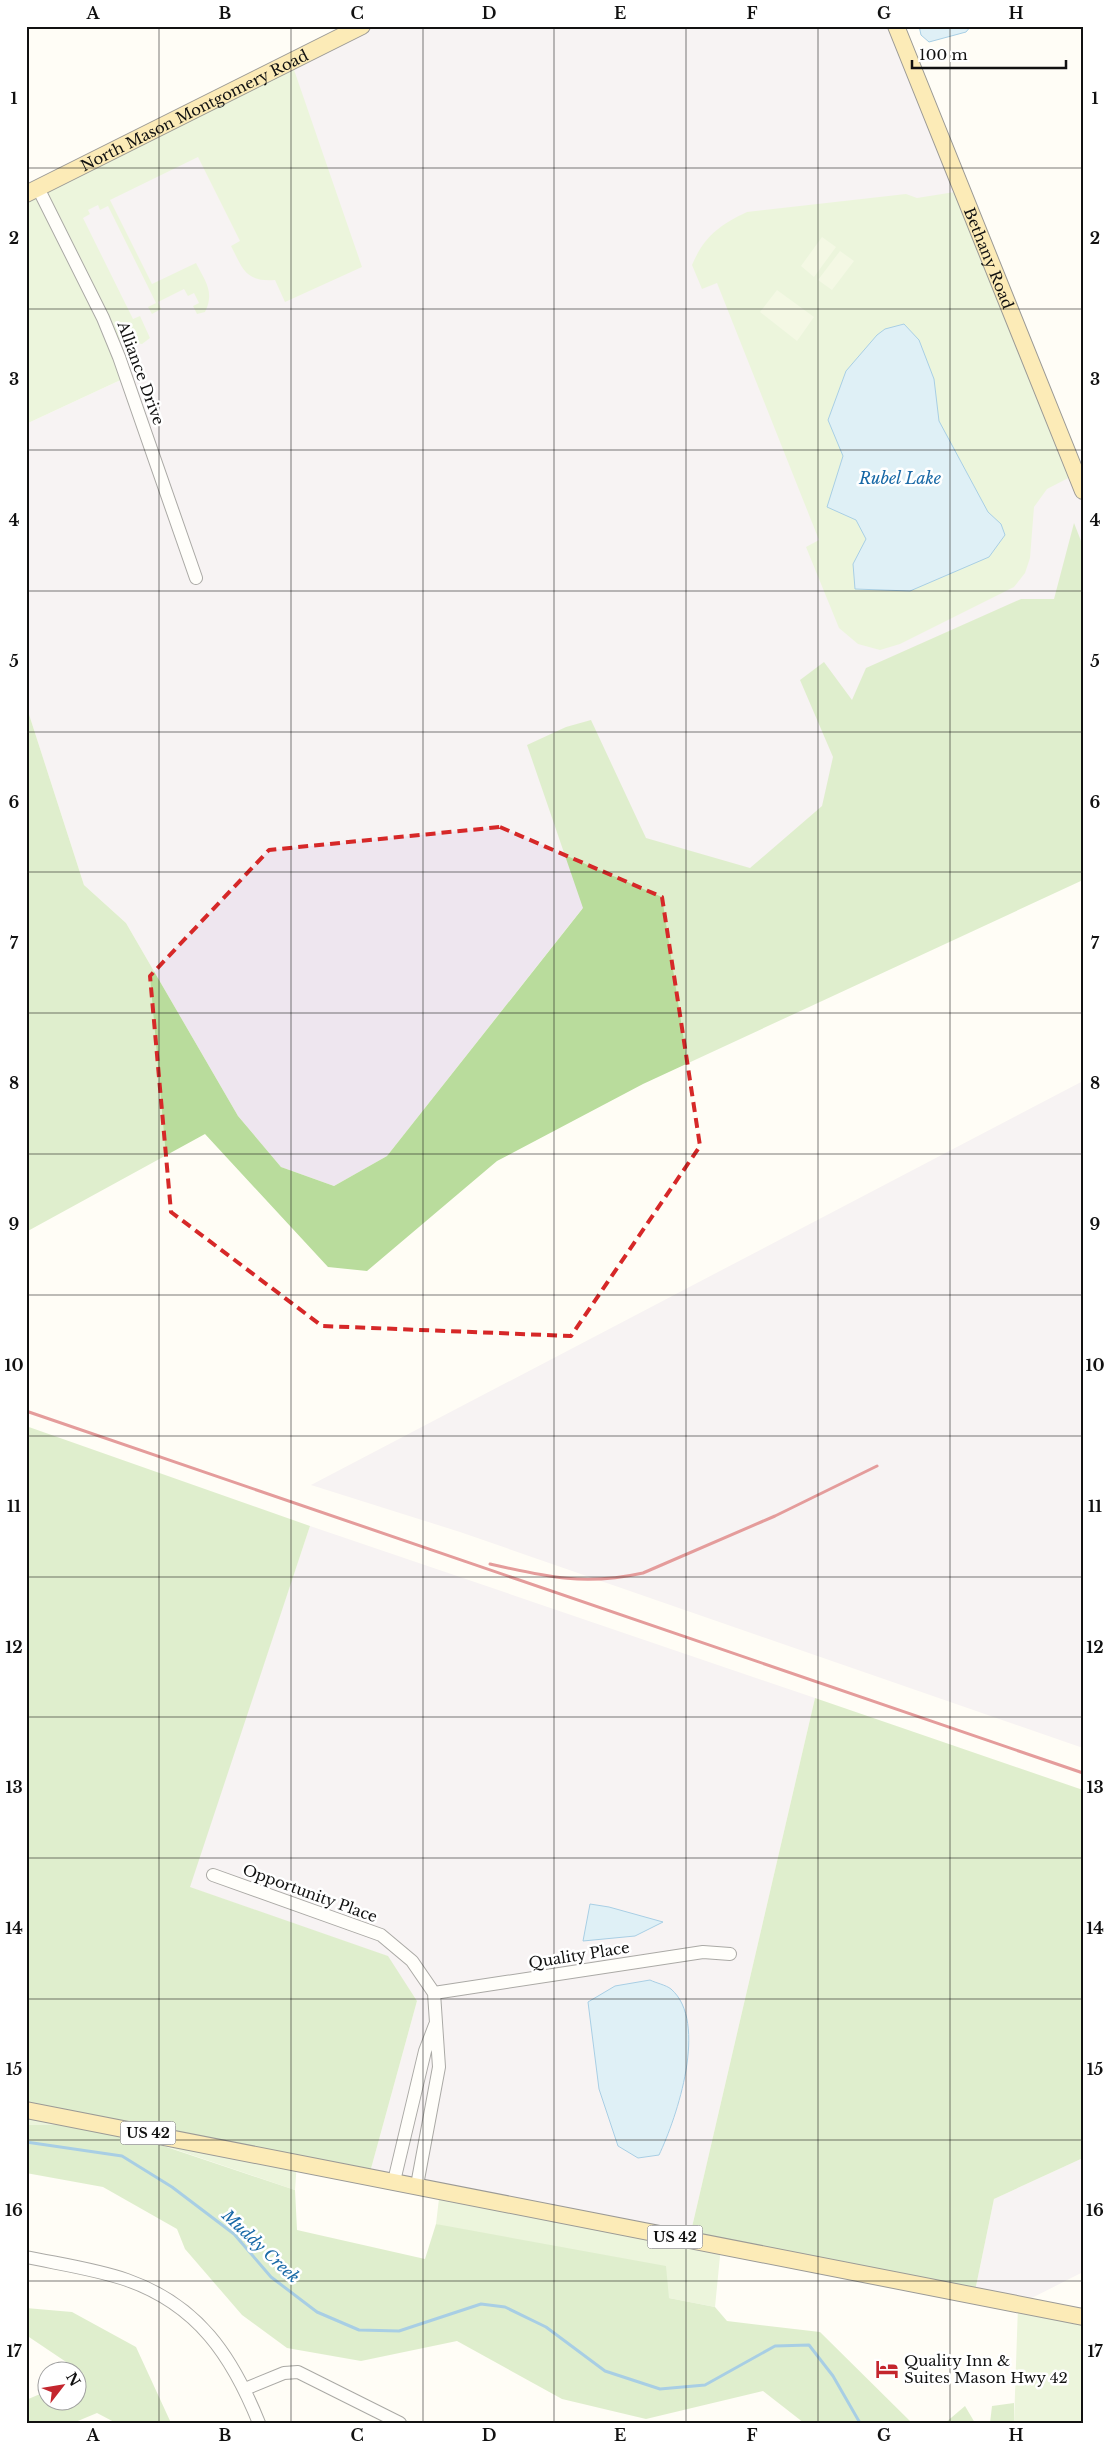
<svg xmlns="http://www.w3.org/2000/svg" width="1109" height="2449" font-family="'Libre Baskerville',serif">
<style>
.industrial{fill:#eee6ef}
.green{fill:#d5ebbd}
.forest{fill:#b9dc9c}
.pitch{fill:#e6f2cf}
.water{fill:#b9e0f7;stroke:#3f96cf}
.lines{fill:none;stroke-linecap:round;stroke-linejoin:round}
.stream{stroke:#3f96cf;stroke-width:3}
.minor-casing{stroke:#444;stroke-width:14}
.major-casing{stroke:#222;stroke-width:18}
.minor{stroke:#fff;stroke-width:12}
.major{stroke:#f9d66b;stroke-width:16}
.rail{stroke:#c4262e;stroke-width:3}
.marked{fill:none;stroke:#d62828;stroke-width:4;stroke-dasharray:10 6;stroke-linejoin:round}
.grid{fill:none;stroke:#111;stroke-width:1;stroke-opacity:0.55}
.labels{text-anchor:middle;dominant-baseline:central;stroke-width:5;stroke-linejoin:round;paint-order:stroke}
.shield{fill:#fff;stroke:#585858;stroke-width:1}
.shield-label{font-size:14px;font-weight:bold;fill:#111}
.street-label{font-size:15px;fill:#111;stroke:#fff}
.poi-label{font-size:15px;fill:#111;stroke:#fff;text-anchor:start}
.water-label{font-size:16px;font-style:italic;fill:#1768a6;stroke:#fff}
.neatline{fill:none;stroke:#111;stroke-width:2}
.grid-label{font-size:16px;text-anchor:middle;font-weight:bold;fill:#111}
</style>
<rect width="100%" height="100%" fill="#fffdf5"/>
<!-- industrial -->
<path class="industrial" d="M363 26H896L1083 492V880L582 909 387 1156 334 1186 281 1167 238 1116 126 923 84 885 26 705V424L127 377 38 188Z
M1083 1081V1748L460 1532 311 1485Z
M310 1526 815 1698 689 2240 369 2176 417 2001 387 1956 189 1887Z
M1083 2158V2272L1018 2305 974 2296 994 2199Z"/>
<!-- green -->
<path class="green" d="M291 61 362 267 285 302 275 280C245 282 243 269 231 246L240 241 198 157 110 200 152 284 196 263C205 281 215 292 205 312L197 314 193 306 199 303 194 293 188 296 184 289 158 302 161 309 152 314 148 307 156 303 108 206 100 210 98 205 88 210 90 214 83 218 133 319 140 316 150 338 142 344 124 341 110 335 127 377 26 424V194Z
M961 191 1076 474 1047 489 1034 507 1030 558 1025 573 1014 587 900 644 880 650 858 644 839 628 806 547 819 540 717 283 702 289 692 265C704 237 719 225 747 212L906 194 917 198Z
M26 2110 297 2162 295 2190 100 2124 26 2125Z
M440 2190 721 2246 715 2307 669 2298 436 2224Z
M1018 2305 1083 2317V2423H1014Z"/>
<!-- forest -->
<path class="forest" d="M1074 523 1083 546V880L643 1084 497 1161 367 1271 328 1267 205 1134 26 1232V705L84 885 126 923 238 1116 281 1167 334 1186 387 1156 583 908 527 745 566 727 591 720 646 838 750 868 822 806 833 757 800 680 824 662 852 700 866 668 1021 599H1054Z
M26 1426 310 1526 190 1887 388 1956 417 2001 369 2176 104 2126 295 2190 297 2230 425 2259 436 2224 666 2266 669 2298 715 2307 727 2321 820 2332 912 2423H804L763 2391 646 2419 562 2399 457 2341 361 2361 287 2348 242 2315 185 2249 177 2229 103 2187 26 2173V2125L97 2124 26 2110Z
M815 1698 1083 1790V2158L994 2199 974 2296 689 2240Z
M26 2308 72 2312 136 2347 171 2423H116L97 2413 73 2423H26V2400L47 2391 48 2402H78V2377L84 2374 26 2335Z
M1014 2403V2423H990L992 2406Z
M965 2406 975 2423H945Z"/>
<!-- pitch -->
<path class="pitch" d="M822 237 836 247 814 277 801 266Z
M840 251 854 261 832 290 818 280Z
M777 290 814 317 797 341 760 312Z"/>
<!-- water -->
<path class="water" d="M919 26H971L966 32 929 42 921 35Z
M904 324 919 340 934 379 939 421 988 512 1001 524 1005 535 989 557 910 591 855 589 853 564 866 539 856 520 827 507 843 456 828 420 846 371 877 335 885 329Z
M590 1904 609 1907 663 1922 635 1936 583 1941Z
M650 1980C656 1983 666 1985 671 1989 709 2022 677 2117 659 2155L638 2158 618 2146 599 2089 588 2002 615 1986Z"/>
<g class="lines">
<!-- stream -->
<path class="stream" d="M26 2142 122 2156 172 2187 234 2234 271 2277 317 2312 359 2330 399 2331 481 2304 505 2307 546 2327 605 2371 660 2389 705 2385 775 2346 809 2345 833 2376 860 2423"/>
<defs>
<path id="minor" d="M38 188 103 318 119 357 196 578
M213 1875 381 1935 412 1961 434 1993 439 2067 417 2185
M434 1993 703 1952 730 1954
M394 2181 425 2051 435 2025
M26 2257C59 2264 95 2269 127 2280 198 2305 232 2356 259 2423
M245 2389 284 2373 298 2372 400 2423"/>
<g id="major">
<path id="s1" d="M896 26 1083 491"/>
<path id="s2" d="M26 194 362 26"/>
<path d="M26 2110 1083 2317"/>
</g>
</defs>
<!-- minor casing -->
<use href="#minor" class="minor-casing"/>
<!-- major casing -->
<use href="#major" class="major-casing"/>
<!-- minor -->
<use href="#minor" class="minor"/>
<!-- major -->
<use href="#major" class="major"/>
<!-- rail -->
<path class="rail" d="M26 1411 1083 1773
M490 1564C547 1577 585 1586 643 1573L775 1516 877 1466"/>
</g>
<!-- marked area -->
<path d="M0 0H1109V2449H0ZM500 827 662 897 700 1146 571 1336 322 1326 171 1212 150 976 269 850Z" fill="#fffdf5" fill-opacity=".55" fill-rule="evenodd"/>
<path class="marked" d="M500 827 662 897 700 1146 571 1336 322 1326 171 1212 150 976 269 850Z"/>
<!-- grid -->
<path class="grid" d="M159 26V2423M291 26V2423M423 26V2423M554 26V2423M686 26V2423M818 26V2423M950 26V2423M26 168H1083M26 309H1083M26 450H1083M26 591H1083M26 732H1083M26 872H1083M26 1013H1083M26 1154H1083M26 1295H1083M26 1436H1083M26 1577H1083M26 1717H1083M26 1858H1083M26 1999H1083M26 2140H1083M26 2281H1083"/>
<!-- icons -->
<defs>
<symbol id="hotel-bare" viewBox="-9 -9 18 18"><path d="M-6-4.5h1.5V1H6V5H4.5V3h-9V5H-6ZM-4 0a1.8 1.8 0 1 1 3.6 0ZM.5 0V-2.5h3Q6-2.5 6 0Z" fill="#c4262e" stroke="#fff" stroke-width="2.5" paint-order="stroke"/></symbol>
</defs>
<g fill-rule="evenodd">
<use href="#hotel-bare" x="871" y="2353" width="32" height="32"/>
</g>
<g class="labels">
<!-- shield labels -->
<g class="shield">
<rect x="120.5" y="2121.5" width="55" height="23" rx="4"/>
<rect x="647.5" y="2225.5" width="55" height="23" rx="4"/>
</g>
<g class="shield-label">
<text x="148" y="2133">US 42</text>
<text x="675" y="2237">US 42</text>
</g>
<!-- street labels -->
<g class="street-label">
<text stroke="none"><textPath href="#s2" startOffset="188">North Mason Montgomery Road</textPath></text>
<text stroke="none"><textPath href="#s1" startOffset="250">Bethany Road</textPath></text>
<text transform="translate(141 373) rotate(70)">Alliance Drive</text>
<text transform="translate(310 1893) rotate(20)">Opportunity Place</text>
<text transform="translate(579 1955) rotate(-9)">Quality Place</text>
</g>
<!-- poi labels -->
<g class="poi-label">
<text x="904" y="2360">Quality Inn &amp;<tspan x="904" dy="17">Suites Mason Hwy 42</tspan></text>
</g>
<!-- water labels -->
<g class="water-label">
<text x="900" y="478">Rubel Lake</text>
<text transform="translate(261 2246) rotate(43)">Muddy Creek</text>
</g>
</g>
<!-- border -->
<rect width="1109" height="2449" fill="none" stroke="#ffffff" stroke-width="55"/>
<!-- north arrow -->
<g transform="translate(62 2386) rotate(59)"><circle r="24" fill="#ffffff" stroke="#a0a0a0"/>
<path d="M0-4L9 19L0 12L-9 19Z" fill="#c4262e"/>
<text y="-8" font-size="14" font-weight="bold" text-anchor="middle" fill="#111111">N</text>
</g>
<!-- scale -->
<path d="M912 60v8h154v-8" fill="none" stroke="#111111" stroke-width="2.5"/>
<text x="919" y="60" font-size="15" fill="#111111" stroke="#ffffff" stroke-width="4" paint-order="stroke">100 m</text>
<rect x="28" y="28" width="1054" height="2394" class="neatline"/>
<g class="grid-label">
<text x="93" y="19">A</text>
<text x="225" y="19">B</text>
<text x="357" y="19">C</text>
<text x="489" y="19">D</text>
<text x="620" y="19">E</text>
<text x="752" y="19">F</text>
<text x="884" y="19">G</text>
<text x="1016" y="19">H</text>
<text x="14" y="104">1</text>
<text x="1095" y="104">1</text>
<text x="14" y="244">2</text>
<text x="1095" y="244">2</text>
<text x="14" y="385">3</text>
<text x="1095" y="385">3</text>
<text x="14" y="526">4</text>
<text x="1095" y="526">4</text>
<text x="14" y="667">5</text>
<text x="1095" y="667">5</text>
<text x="14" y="808">6</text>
<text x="1095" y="808">6</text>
<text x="14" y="949">7</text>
<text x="1095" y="949">7</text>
<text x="14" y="1089">8</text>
<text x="1095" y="1089">8</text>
<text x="14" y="1230">9</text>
<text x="1095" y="1230">9</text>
<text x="14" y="1371">10</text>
<text x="1095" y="1371">10</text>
<text x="14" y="1512">11</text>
<text x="1095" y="1512">11</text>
<text x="14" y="1653">12</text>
<text x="1095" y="1653">12</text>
<text x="14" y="1793">13</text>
<text x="1095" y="1793">13</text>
<text x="14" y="1934">14</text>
<text x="1095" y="1934">14</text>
<text x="14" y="2075">15</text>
<text x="1095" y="2075">15</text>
<text x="14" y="2216">16</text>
<text x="1095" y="2216">16</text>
<text x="14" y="2357">17</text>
<text x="1095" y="2357">17</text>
<text x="93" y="2441">A</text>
<text x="225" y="2441">B</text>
<text x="357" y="2441">C</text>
<text x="489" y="2441">D</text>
<text x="620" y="2441">E</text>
<text x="752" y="2441">F</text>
<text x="884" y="2441">G</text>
<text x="1016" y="2441">H</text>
</g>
</svg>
